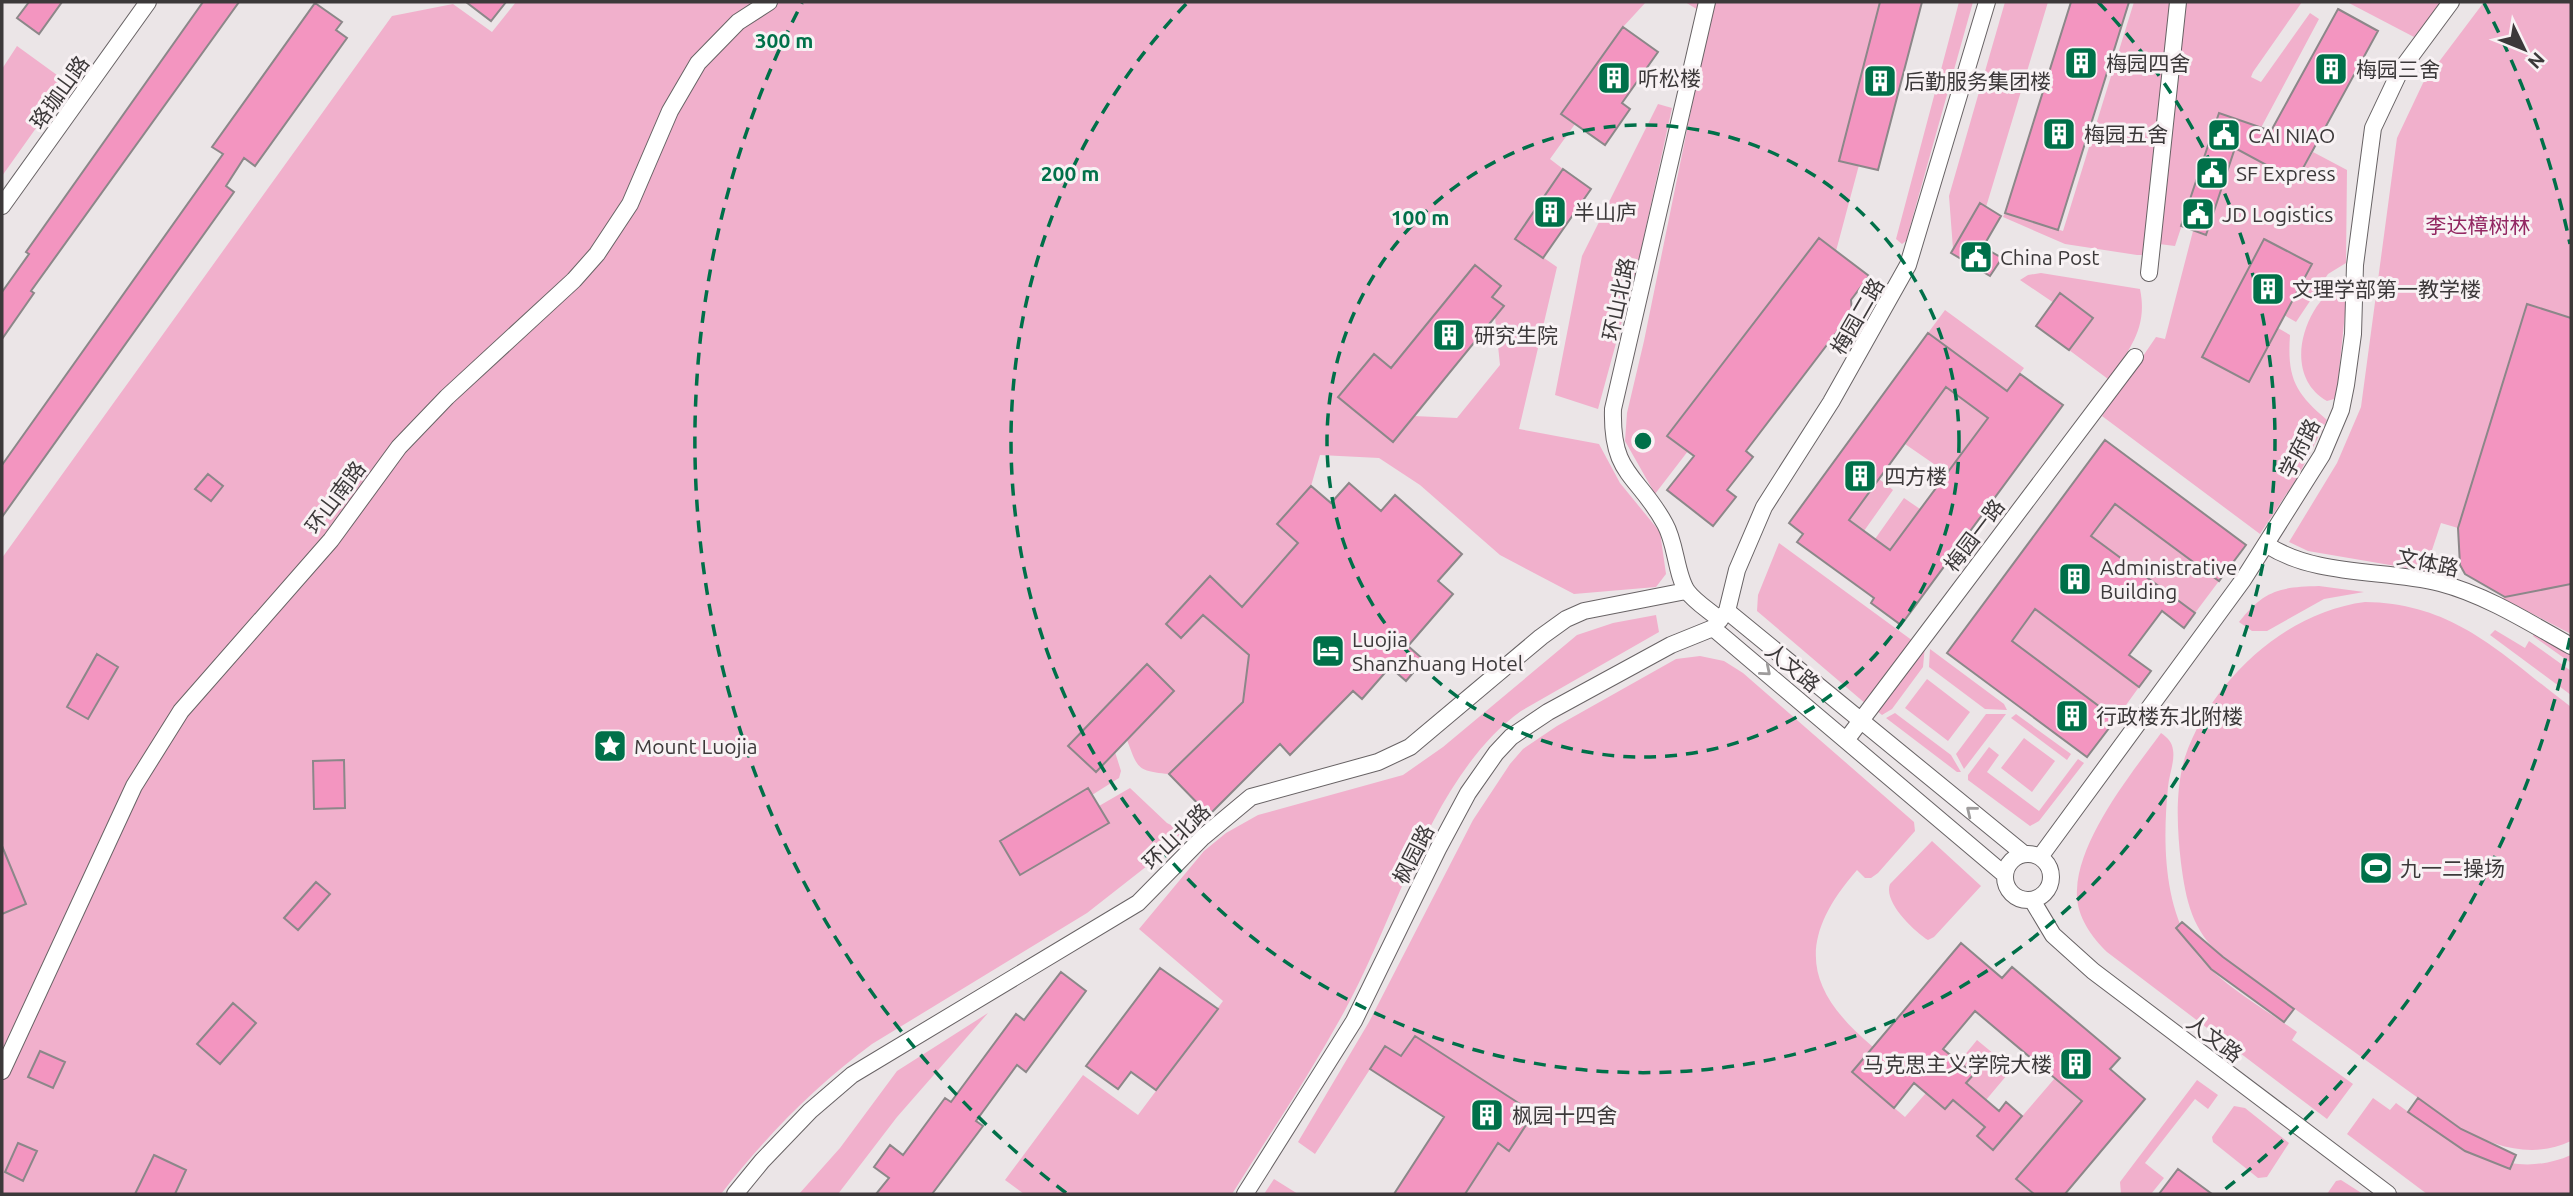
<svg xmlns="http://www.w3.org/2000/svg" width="2573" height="1196" font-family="Ubuntu,'Noto Sans SC',sans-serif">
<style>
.green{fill:#f1b0cc;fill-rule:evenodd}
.building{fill:#f395c0;stroke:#8c8789;stroke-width:2;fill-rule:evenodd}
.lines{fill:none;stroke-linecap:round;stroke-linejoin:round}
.street-casing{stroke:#686365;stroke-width:18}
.street{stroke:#fff;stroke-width:16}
.oneway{stroke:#9e9c9c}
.ring{fill:none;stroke:#007049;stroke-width:3.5;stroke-dasharray:12 9}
.labels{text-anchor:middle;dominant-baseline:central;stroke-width:6;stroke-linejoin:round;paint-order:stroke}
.poi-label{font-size:21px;fill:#3c393a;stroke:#f8f2f4;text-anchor:start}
.street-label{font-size:21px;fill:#3c393a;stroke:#f8f2f4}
.park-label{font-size:21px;fill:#932762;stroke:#f8f2f4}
.centre{fill:#007049;stroke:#f8f2f4;stroke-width:3.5}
.ring-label{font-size:21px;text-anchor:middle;font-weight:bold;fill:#007049;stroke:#f8f2f4;stroke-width:6;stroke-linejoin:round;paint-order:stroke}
</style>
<rect width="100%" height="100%" fill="#ebe5e7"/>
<!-- green -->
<path class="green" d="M516 2H1646L1623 27 1562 114 1575 124 1550 159 1563 169 1515 238 1557 267 1519 429 1599 444 1620 483 1660 532 1666 574 1656 587 1574 594 1500 555 1420 485 1379 458 1320 455 1311 486 1277 524 1298 543 1221 630 1249 655 1243 702 1169 774C1137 771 1138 769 1127 740L1174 691 1148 665 1115 752 1121 771 1119 778 1092 795 1088 789 1000 842 1020 875 1108 823 1099 806 1130 788 1167 823 1182 831 1184 837 1087 913 872 1044C814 1087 765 1137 721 1194H2V558L392 16 453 4 492 32ZM1475 265 1501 286 1492 297 1504 306 1495 317 1500 365 1457 418 1414 416 1339 397 1374 354 1391 368ZM1210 577 1226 591 1181 638 1166 624Z
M1685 2H1880L1839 160 1859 165 1836 251 1819 238 1667 435 1688 451 1655 494 1625 441 1627 413 1644 341 1710 17Z
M1959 2H1973L1906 241 1902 244 1896 239Z
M2005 2H2048L1986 207 1980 204 1953 249 1949 196Z
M2134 2H2170L2143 255H2137L2065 244 2003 217 2005 213 2063 231Z
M2183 2H2302L2253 72 2251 77 2261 82 2310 13 2319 19 2247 154 2296 181 2313 152 2347 170 2346 263 2328 274 2296 322 2284 315 2312 264 2264 239 2202 357 2249 382 2278 328 2290 335C2287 378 2295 393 2327 420L2297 478 2260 534 2102 416 2156 337 2165 339 2193 231 2206 235 2244 122 2219 113 2175 246 2159 244Z
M2347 2H2442L2414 37Z
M2484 2H2571V318L2528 305 2458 528 2441 523 2425 571 2308 551 2289 542 2337 463 2361 407 2397 138 2423 83Z
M17 46 68 83 2 176V69Z
M1658 104 1672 108 1639 259 1598 409 1555 395 1582 256Z
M2041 273 2140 289C2148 327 2130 350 2108 379L2069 350 2093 317 2061 294 2054 303 2020 280 2028 275Z
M2345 280 2348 284 2337 391 2334 399 2327 401C2280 374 2304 302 2345 280Z
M1945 310 2024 368 2007 391 1928 333Z
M1946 387 1988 418 1947 473 1905 444Z
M1879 479 1893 490 1864 531 1849 520Z
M1904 498 1920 509 1890 550 1875 539Z
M2115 504 2219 581 2195 613 2091 536Z
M1779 543 1913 641 1866 704 1757 611 1758 595Z
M2571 584V634L2502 598Z
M2319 586 2364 592 2324 599 2267 631H2252L2239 622C2264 590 2280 587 2319 586Z
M2365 602C2456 603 2503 656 2571 707V1141C2534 1159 2495 1147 2461 1129L2223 957C2192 931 2186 901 2181 863 2177 829 2175 790 2185 757 2211 681 2285 612 2365 602Z
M2035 609 2139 687 2116 719 2058 675 2029 714 2007 698 2036 659 2012 641Z
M1656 615 1659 632 1521 711C1432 775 1396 918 1344 1012 1310 1074 1270 1134 1232 1194H1024L1005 1180 1083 1075 1138 1115 1223 1001 1139 929 1204 851 1226 833 1258 815 1403 775 1443 747 1577 635 1613 623Z
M2495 630 2525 648 2529 641 2571 671V695L2490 635Z
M2535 632 2571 654V663L2533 636Z
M1925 645 1923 667 1892 709 1882 715 1877 711Z
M1930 649 2004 704 2007 710 1985 709 1929 667Z
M1700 656 1724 661 1743 673 1914 822 1915 831 1878 873 1871 878H1865L1857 870C1796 940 1804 989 1873 1047L1852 1072 1905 1117 1926 1093 1944 1108 1953 1100 1985 1127 1977 1136 1993 1150 2055 1078 2082 1101 2016 1179 2034 1194H1465L1498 1143 1509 1150 1534 1113 1415 1036 1401 1056 1385 1046 1315 1154 1298 1142 1369 1022 1473 820 1510 764 1523 749 1557 726 1676 659Z
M1927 679 1970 712 1948 741 1905 708Z
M1895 713 1951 755 1961 772H1957L1886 718Z
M1986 714H2006L1964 769 1956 754Z
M2016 714 2071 754 2067 760 2011 718Z
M2161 733C2168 738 2172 742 2173 750 2175 761 2169 775 2168 787 2163 838 2163 899 2190 944 2210 979 2264 1008 2297 1032L2292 1040 2353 1084 2327 1119 2107 952C2091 937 2075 914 2077 890 2079 838 2131 774 2161 733Z
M2024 738 2055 761 2032 792 2001 768Z
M1989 747 1999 755 1987 772 2039 811 2078 759 2084 763 2039 821 2030 826 1968 780V775Z
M1932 841 1981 886 1934 937 1928 940C1914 931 1883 902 1890 884Z
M988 1013 897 1117 838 1194H799L840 1148 897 1071Z
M1977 1040 2012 1069 1986 1100 1966 1083 1973 1074 1959 1062Z
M2197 1080 2218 1095 2208 1109 2195 1099 2145 1163 2164 1178 2151 1194H2121L2120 1182Z
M2373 1098 2390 1110 2396 1103C2447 1140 2505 1184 2571 1155V1194H2427L2347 1134Z
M2234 1106 2245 1108 2289 1143 2267 1177 2258 1178 2213 1142 2212 1137Z
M1274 1179 1298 1194H1264Z
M2341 1180 2363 1194H2327L2336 1181Z"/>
<!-- building -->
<path class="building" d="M29 2H62L39 34 17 18Z
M203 2H239L31 291 34 293 2 339V292L29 254 26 252Z
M466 2H506L491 21Z
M1880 2H1922L1878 170 1839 161Z
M2071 2H2129L2058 230 2005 213Z
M315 3 342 22 336 30 347 38 255 166 244 158 226 186 234 192 2 517V465L223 154 212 147Z
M2338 9 2378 31 2296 181 2235 148 2206 235 2181 226 2219 113 2271 131Z
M1623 27 1658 52 1622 103 1630 109 1605 145 1561 114Z
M1563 169 1591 189 1543 258 1515 239Z
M1980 203 2001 216 1983 247 2002 258 1990 276 1951 253Z
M1819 238 1869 276 1851 300 1852 312 1746 451 1753 457 1727 490 1736 497 1713 526 1667 490 1694 456 1667 436Z
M2264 239 2312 264 2249 382 2202 357Z
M1475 265 1501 286 1492 297 1504 306 1393 442 1338 397 1374 354 1391 368Z
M2060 293 2093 318 2069 350 2036 326Z
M2527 304 2571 318V584L2505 597 2465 574 2460 565 2458 528Z
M1928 333 2007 391 2020 374 2063 405 1901 625 1871 603 1874 598 1797 542 1803 534 1789 523ZM1946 387 1988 418 1890 550 1849 520Z
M2105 440 2246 545 2219 581 2115 504 2091 536 2195 613 2184 628 2162 611 2129 655 2151 671 2139 687 2035 609 2012 641 2116 719 2087 757 1947 653Z
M208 474 223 486 211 501 195 489Z
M1349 483 1381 511 1395 495 1462 554 1438 581 1453 594 1408 646 1424 660 1406 681 1390 667 1362 699 1353 691 1290 755 1280 744 1209 815 1169 774 1243 702 1249 655 1203 615 1181 638 1166 624 1210 576 1242 607 1298 543 1277 524 1311 486 1331 503Z
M97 654 118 667 88 719 67 707Z
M1147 664 1174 691 1096 772 1068 746Z
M344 760 345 808 314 809 313 761Z
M1088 788 1109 823 1020 875 1000 841Z
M2 846 26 904 2 914Z
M316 882 330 894 298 930 284 918Z
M2182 922 2223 957 2294 1009 2284 1022 2211 969 2176 928Z
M1961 943 2002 978 2012 967 2120 1058 2110 1069 2145 1099 2065 1194H2034L2016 1179 2082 1101 1975 1011 1943 1049 1974 1074 1966 1083 1999 1111 2006 1102 2022 1116 1993 1150 1977 1136 1985 1127 1953 1100 1945 1109 1914 1083 1894 1108 1852 1072Z
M1160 968 1218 1009 1156 1090 1131 1072 1118 1089 1086 1066Z
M1061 972 1086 991 1026 1072 1017 1065 976 1121 983 1126 932 1194H876L889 1178 874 1167 890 1145 903 1155 945 1098 951 1102 1016 1014 1024 1020Z
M233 1003 256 1023 220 1064 197 1044Z
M1415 1036 1534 1113 1509 1151 1498 1143 1465 1194H1394L1444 1117 1370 1069 1385 1046 1401 1056Z
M40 1051 65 1062 53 1088 28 1077Z
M2418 1098 2461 1129 2516 1155 2510 1169 2465 1151 2408 1112Z
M18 1143 37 1151 23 1181 5 1172Z
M154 1155 186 1170 175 1194H135Z
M2178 1169 2212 1194H2159Z"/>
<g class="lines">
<defs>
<path id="street" d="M1707 2 1613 409C1611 476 1638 474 1665 524 1676 543 1676 575 1687 591 1695 602 1710 611 1720 620
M2 206 148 2
M2149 273 2178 2
M2267 545C2317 577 2383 569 2440 583 2486 595 2530 623 2571 646
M1727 611 2024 854
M1713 628 2005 875
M1847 739 2135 357
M2005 877a23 23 0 1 1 46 0a23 23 0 1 1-46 0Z
M2040 857 2243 580 2322 455 2341 410 2346 385 2353 334 2355 265 2373 128 2400 71 2451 2
M2032 900 2053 935 2093 971 2388 1194
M2 1071 134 786 181 711 331 540 399 447 447 397 574 280 597 254 630 204 670 111 698 63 738 22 769 2
M735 1194 762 1161 810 1111 852 1075 1138 903 1203 837 1251 797 1378 762 1410 747 1541 637 1566 619 1584 611 1686 591
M1245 1194 1354 1021 1438 849 1468 793 1496 753 1511 737 1548 712 1671 645 1713 628 1727 611 1737 570 1764 507 1831 402 1908 265 1987 2"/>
</defs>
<!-- street casing -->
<use href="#street" class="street-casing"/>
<!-- street -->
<use href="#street" class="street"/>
</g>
<!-- one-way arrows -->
<defs><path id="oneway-chevron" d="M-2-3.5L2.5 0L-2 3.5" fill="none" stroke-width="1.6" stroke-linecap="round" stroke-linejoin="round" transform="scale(1.75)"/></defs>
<g class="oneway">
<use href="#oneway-chevron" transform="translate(1766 671) rotate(40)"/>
<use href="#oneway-chevron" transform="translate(1971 811) rotate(-141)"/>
</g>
<!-- distance rings -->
<g class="ring">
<circle cx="1643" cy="441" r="316"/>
<path d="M2098 2A632 632 0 1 1 1188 2"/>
<path d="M2570 638A948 948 0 0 1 2220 1193M1066 1193A948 948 0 0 1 802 3M2484 3A948 948 0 0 1 2570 244"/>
</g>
<!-- icons -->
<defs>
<symbol id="building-square" viewBox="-11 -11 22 22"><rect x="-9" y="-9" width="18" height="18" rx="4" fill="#007049" stroke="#f8f2f4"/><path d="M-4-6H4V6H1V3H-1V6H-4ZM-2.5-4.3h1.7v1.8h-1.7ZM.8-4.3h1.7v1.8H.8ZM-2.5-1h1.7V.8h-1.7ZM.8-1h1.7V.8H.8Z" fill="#fff"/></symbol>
<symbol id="civic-square" viewBox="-11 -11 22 22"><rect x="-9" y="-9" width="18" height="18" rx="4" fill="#007049" stroke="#f8f2f4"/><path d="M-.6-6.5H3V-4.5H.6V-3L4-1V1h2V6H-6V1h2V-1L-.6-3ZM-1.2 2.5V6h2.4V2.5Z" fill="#fff"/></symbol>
<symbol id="hotel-square" viewBox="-11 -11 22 22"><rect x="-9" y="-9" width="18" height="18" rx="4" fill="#007049" stroke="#f8f2f4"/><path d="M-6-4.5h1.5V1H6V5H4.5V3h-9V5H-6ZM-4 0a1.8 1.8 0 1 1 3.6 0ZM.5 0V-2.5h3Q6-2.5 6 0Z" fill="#fff"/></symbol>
<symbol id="sight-square" viewBox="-11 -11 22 22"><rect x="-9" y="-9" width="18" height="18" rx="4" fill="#007049" stroke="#f8f2f4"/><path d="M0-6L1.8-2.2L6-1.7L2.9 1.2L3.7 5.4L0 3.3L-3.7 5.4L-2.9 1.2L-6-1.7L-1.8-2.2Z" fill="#fff"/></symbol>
<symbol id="stadium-square" viewBox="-11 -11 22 22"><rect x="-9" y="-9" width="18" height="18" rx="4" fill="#007049" stroke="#f8f2f4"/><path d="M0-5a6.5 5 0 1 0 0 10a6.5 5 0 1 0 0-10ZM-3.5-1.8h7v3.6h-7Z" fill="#fff"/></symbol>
</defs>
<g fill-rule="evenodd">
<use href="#building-square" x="2062" y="44" width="38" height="38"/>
<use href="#building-square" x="2312" y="50" width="38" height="38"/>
<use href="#building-square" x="1595" y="59" width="38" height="38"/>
<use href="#building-square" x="1861" y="62" width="38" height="38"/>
<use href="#building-square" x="2040" y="115" width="38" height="38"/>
<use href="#civic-square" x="2205" y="116" width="38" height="38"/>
<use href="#civic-square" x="2193" y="154" width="38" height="38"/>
<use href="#building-square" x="1531" y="193" width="38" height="38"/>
<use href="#civic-square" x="2179" y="195" width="38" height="38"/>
<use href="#civic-square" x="1957" y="238" width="38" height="38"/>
<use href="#building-square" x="2249" y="270" width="38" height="38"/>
<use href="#building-square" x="1430" y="316" width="38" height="38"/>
<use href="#building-square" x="1841" y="457" width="38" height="38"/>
<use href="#building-square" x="2056" y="560" width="38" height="38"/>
<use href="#hotel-square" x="1309" y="632" width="38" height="38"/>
<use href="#building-square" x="2053" y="697" width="38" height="38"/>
<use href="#sight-square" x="591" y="727" width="38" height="38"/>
<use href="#stadium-square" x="2357" y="849" width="38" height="38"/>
<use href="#building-square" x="2057" y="1045" width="38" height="38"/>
<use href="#building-square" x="1468" y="1096" width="38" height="38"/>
</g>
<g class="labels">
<!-- poi labels -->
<g class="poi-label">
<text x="2106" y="63">梅园四舍</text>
<text x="2356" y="69">梅园三舍</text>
<text x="1638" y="78">听松楼</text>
<text x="1904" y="81">后勤服务集团楼</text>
<text x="2084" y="134">梅园五舍</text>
<text x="2248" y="135">CAI NIAO</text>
<text x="2236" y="173">SF Express</text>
<text x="1574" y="212">半山庐</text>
<text x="2222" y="214">JD Logistics</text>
<text x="2000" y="257">China Post</text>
<text x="2292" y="289">文理学部第一教学楼</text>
<text x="1474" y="335">研究生院</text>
<text x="1884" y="476">四方楼</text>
<text x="2100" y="567">Administrative<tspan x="2100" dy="24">Building</tspan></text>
<text x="1352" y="639">Luojia<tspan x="1352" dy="24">Shanzhuang Hotel</tspan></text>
<text x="2096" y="716">行政楼东北附楼</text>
<text x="634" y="746">Mount Luojia</text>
<text x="2400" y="868">九一二操场</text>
<text x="2052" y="1064" text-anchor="end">马克思主义学院大楼</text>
<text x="1512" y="1115">枫园十四舍</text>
</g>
<!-- street labels -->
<g class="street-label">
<text transform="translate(59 92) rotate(-54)">珞珈山路</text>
<text transform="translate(1618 299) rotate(-78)">环山北路</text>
<text transform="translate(1857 316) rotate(-60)">梅园二路</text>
<text transform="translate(2299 448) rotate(-63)">学府路</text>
<text transform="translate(335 497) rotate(-53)">环山南路</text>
<text transform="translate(1974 535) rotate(-53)">梅园一路</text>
<text transform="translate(2428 562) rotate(12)">文体路</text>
<text transform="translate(1793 667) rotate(40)">人文路</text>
<text transform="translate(1176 836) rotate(-44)">环山北路</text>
<text transform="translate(1413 854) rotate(-63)">枫园路</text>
<text transform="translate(2215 1038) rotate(37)">人文路</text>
</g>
<!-- park labels -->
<g class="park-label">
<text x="2478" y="225">李达樟树林</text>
</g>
</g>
<circle cx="1643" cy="441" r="10" class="centre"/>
<g class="ring-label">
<text x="784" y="48">300 m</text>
<text x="1070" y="181">200 m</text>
<text x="1420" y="225">100 m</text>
</g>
<!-- border -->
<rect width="2573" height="1196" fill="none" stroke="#3c393a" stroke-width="7"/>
<!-- north arrow -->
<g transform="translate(2524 49) rotate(133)" stroke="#f8f2f4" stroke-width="5" paint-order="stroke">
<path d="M0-5L12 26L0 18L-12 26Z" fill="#3c393a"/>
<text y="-10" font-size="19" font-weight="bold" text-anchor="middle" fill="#3c393a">N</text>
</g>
</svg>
